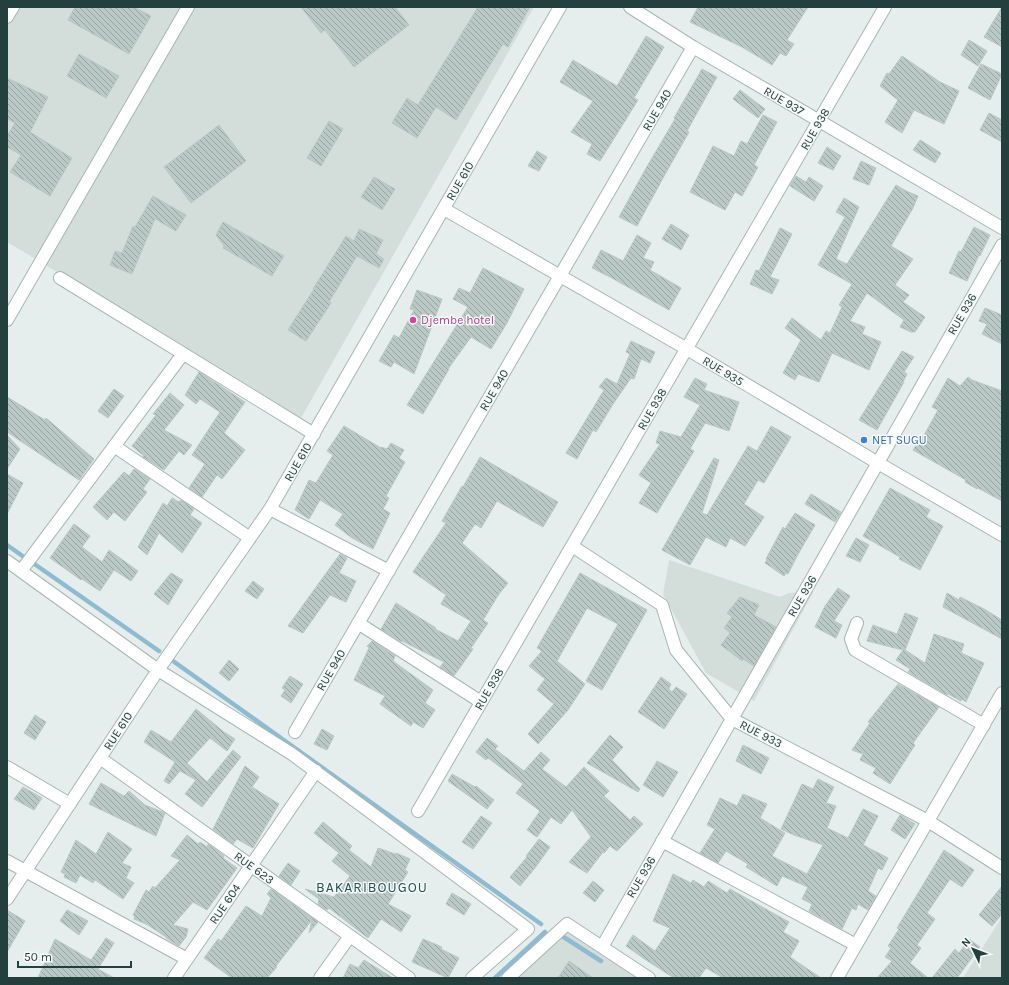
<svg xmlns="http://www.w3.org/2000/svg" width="1009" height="985" font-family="Karla,sans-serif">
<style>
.built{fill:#d3dedb}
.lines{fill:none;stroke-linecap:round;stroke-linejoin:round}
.stream{stroke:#8fbbd1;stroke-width:4.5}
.building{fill:url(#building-back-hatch);stroke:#b8c8c4}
.minor-casing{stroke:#a7b6b4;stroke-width:14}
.minor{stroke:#fff;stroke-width:12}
.hotel-dot{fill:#d1479c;stroke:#f6faf9;stroke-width:1.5}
.shop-dot{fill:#3f7fe0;stroke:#f6faf9;stroke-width:1.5}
.labels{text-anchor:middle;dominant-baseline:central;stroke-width:3;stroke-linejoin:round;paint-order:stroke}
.street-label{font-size:12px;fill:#24403e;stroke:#f6faf9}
.hotel-label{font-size:12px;fill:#b23c85;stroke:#f6faf9;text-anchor:start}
.shop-label{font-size:12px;fill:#366cbe;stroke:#f6faf9;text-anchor:start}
.quarter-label{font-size:14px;letter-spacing:1px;fill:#20524f;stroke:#f6faf9}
</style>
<defs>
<pattern id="building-back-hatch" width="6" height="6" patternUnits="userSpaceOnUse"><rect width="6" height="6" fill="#bac9c5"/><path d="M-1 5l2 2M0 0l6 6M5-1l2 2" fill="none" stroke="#97a5a1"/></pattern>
</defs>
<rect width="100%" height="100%" fill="#e5eeec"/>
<!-- built -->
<path class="built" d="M7 7H534L301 418 7 242Z
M669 560 780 597 789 593 814 591 754 701 706 673 663 594Z
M1002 917V978H963Z
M564 929 639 978H512Z"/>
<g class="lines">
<!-- stream -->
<path class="stream" d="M7 545 24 557
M33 563 159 651
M173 661 541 924
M562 936 601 961
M495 978 545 932"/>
</g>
<!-- building -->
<path class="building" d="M75 7H134L151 16 129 54 68 20Z
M301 7H395L409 25 354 67 325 30 321 33Z
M478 7H530L508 47 503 44 456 120 436 107 417 138 392 123 407 98 418 105Z
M698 7H808L787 40 794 44 786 56 780 53 772 65 742 47 690 22Z
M1002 7V47L984 37Z
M646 36 664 47 634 98 638 100 600 161 587 154 592 144 571 132 593 101 560 82 573 60 617 86Z
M969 40 987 51 978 66 961 55Z
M79 54 119 76 106 98 67 76Z
M902 56 940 82 959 91 944 124 914 110 902 133 885 122 898 100 880 86 887 73 889 74Z
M981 64 1002 74 990 100 968 88Z
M702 69 717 77 687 131 689 132 663 178 637 226 619 217 645 170 675 119 674 118Z
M7 78 48 97 30 132 72 158 50 196 10 172 21 155 7 147V136L15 123 7 119Z
M740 90 765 109 758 118 733 99Z
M989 113 1002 120V142L980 130Z
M763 115 777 122 754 165 758 167 742 196 735 192 725 210 690 192 713 146 734 156 741 141 747 144Z
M329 121 343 129 321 166 307 158Z
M219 125 246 161 191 203 164 167Z
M920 140 941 153 935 163 913 150Z
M827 147 841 156 833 170 818 163Z
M537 151 547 157 539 171 528 166Z
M861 161 876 168 869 185 853 179Z
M796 176 806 182 809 177 823 186 814 201 790 186Z
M374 177 395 189 382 210 361 197Z
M896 185 906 191 918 196 913 208 891 246 913 259 895 285 909 295 903 302 925 317 915 332H911L900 327 904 320 867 293 850 321 865 327 862 334 881 342 869 370 832 353 819 382 798 374 795 380 783 373 801 340 785 328 792 318 821 340 826 331 830 333 842 307 839 305 852 284 818 265 845 217 836 212 844 198 859 207 836 259 847 264Z
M153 196 186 215 176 231 155 219 132 274 110 265 115 251 122 253 133 226 135 227Z
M223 222 284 256 272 276 223 248 224 246 216 235Z
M671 224 689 235 681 250 662 239Z
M974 227 990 235 980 256 979 255 967 281 949 273 959 251 961 252Z
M780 228 792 234 770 277 779 280 772 294 750 284 756 270 759 271Z
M359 229 383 240 376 254 384 259 379 268 357 256 329 302 331 303 306 341 288 330 314 289H313L346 236 354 241Z
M637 235 651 243 643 258 654 262 650 270 681 288 669 310 610 277 592 268 601 250 623 261Z
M483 268 524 289 507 323 491 349 471 337 448 369H449L423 414 407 405 468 307 453 299 459 288 470 293Z
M417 290 442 299 414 374 394 362 391 367 379 361 394 335 399 338 414 310 410 309Z
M985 308 1002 315V344L982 334 987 324 979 321Z
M631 341 655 352 650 363 641 359 634 379 631 378 613 404 596 432 593 430 577 459 566 453 604 390 599 387 606 378 617 384 630 354 626 352Z
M902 351 914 357 904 372 907 374 903 382H904L877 430 859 420Z
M199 372 245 402 224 433 245 450 222 479 217 475 202 497 189 488 205 464 192 455 220 412 200 399 196 404 185 395Z
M968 377 972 380 1002 391V501L978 488 977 489 965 482 966 480 913 450 922 436 923 437 938 410 932 407 948 378 960 386Z
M695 378 707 384 704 390 739 402 729 431 705 423 690 449 694 451 657 513 639 503 651 483 639 475 660 444 656 443 660 431 681 437 700 405 684 397Z
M114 389 124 396 108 418 98 411Z
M170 393 184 405 164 430 192 445 184 455 179 451 164 470 143 457 144 456 132 446 156 415 153 414Z
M7 397 45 420 46 418 94 459 79 480 7 432Z
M344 426 381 448V447L387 449 391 443 404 450 399 458 405 462 386 496 389 498 383 509 390 513 373 549 352 538 335 525 343 514 320 500 309 519 295 510 309 480 316 483 333 455 327 451Z
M771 426 791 437 764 483 758 480 744 504 764 517 745 546 730 538 726 547 706 537 690 565 662 550 714 458 719 460 702 513 707 515 748 446 757 451Z
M7 435 20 449 7 469Z
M480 457 558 502 543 527 497 501 481 528 475 524 462 543 508 583 499 594 483 620 488 623 471 648 473 649 454 676 440 667 444 662 402 641V642L381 629 396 603 436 628 435 629 458 641 471 621 441 604 446 595 413 572 446 523 442 521 462 486 463 487Z
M134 469 150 479 143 489 147 492 125 521 114 512 107 520 93 507 124 472 129 476Z
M7 474 23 483 7 514Z
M890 488 930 510 926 517 943 526 920 570 899 559 900 557 863 536Z
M811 494 841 512 835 522 805 504Z
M172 498 179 502 181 500 194 509 190 515 202 523 182 553 159 533 147 555 138 547 163 503 167 506Z
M795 513 815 525 797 556 788 574 786 573 784 576 765 563 767 560 766 559 783 527 785 529Z
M74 524 90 536 82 547 102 562 109 550 138 571 131 581 114 570 100 591 82 579 81 580 50 558Z
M856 538 869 545 860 562 846 556Z
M340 554 347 558 339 573 356 581 346 602 330 595 303 633 288 626Z
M171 573 183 580 168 605 154 594Z
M580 573 647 610 602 690 586 681 618 624 587 608 557 661 585 684 568 710 538 744 528 734 554 704 537 690 545 679 529 666 542 651 537 648Z
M253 581 264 589 257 599 245 591Z
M838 588 850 596 834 621 842 625 836 638 815 627 825 606Z
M947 593 959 600 960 597 984 609 1002 620V639L943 607Z
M740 597 759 605 754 615 776 627 754 666 743 659 742 661 721 645 730 633 724 628 732 617 727 613Z
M905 613 918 618 905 650 925 663 934 634 964 644 961 653 984 663 966 702 962 699 961 701 948 694 947 695 908 672 910 669 896 660 903 650 867 641 873 625 897 634Z
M372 641 395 656 393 661 433 690 425 703 435 710 423 728 413 722 411 726 380 704 385 696 354 680 369 648 367 646Z
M229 660 239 669 229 681 219 673Z
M290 676 303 684 291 703 281 696 285 690 282 688Z
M661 677 671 684 669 689 672 692 676 687 687 694 664 729 638 712Z
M898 684 939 707 913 743 915 745 890 784 873 773 876 768 860 760 863 754 852 750 870 723 868 722Z
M196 709 224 732 235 739 227 751 210 738 187 763 207 782 233 750 241 757 202 807 185 794 196 780 180 771 169 784 164 781 175 762 144 742 151 730 171 742Z
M35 715 46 722 35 740 24 733Z
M322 729 334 736 327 750 314 744Z
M610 735 623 747 612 760 640 789 638 792 587 763Z
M487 738 498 746 495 749 524 771 541 752 550 760 542 769 566 787 584 767 609 791 604 796 630 820 634 816 643 824 617 851 610 846 604 853 603 852 587 873 569 862 591 837 572 810 561 824 551 817 537 837 527 830 540 811 516 793 523 784 488 758 486 760 476 752Z
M743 745 769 758 761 774 736 761Z
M657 761 678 772 663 797 643 785Z
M245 766 259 777 252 787 279 804 253 848 237 839 233 844 213 829Z
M452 774 475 787 476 786 494 800 487 809 448 781Z
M818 779 834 787 826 803 836 806 827 828 848 838 863 809 878 816 863 845 888 858 882 870 878 868 868 891 876 896 868 910 858 904 856 910 852 908 842 929 809 911 812 904 802 899 808 887 782 876 777 886 746 867 748 864 726 851 718 863 700 853 715 829 707 825 720 798 737 806 743 794 767 804 760 818 785 833 772 856 807 874 823 845 794 835 781 829 802 784 813 789Z
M101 783 124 796 129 791 145 805 165 813 156 836 89 804Z
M23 787 42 798 34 810 14 799Z
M900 815 915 824 905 839 891 830Z
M481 816 492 823 473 849 462 842Z
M323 822 352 846 349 850 371 867 378 848 395 854 396 853 410 859 405 870 408 872 388 904 411 916 401 932 381 919 368 938 329 908 327 910 318 904 319 899 305 889 334 897 350 876 332 861 339 853 314 833Z
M108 832 132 849 122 863 131 867 126 878 134 883 123 899 95 880 93 883 80 875 76 883 64 877 65 874 61 872 76 840 96 854Z
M187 835 198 844 200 842 207 847 208 844 224 856 223 858 237 868 207 910 193 902 173 925 188 929 186 937 179 946 166 938V937L148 925 134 919 135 916 133 915 146 890 149 892 153 886 155 888 180 860 171 856Z
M539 839 550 847 535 868 520 886 510 877 527 857 526 856Z
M944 850 974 870 962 887 950 879 927 913 935 919 917 945 921 948 910 963 928 978H877L892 961 885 957 891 948 888 946 899 929 897 928Z
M288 863 300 871 291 885 279 876Z
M673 874 691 883 693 880 704 887 708 881 727 893 730 889 789 922 783 932 799 941 790 957 821 978H723L706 968 699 978H674L646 960 626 946 633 935 655 951 670 928 653 921Z
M593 881 604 890 595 902 583 893Z
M1002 886V914L992 926 979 915Z
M271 889 318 922 309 933 312 920 276 966 277 967 267 978H232L204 958 218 939 221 941 246 906 262 916 271 898 267 894Z
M452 893 471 904 464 915 446 904Z
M7 910 25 921 7 952Z
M67 910 88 921 79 935 60 921Z
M106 938 114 943 98 969 114 978H38L55 939 91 960Z
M423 939 442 947 441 949 459 958 448 978 412 962Z
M969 939 980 947 957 978H932L955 949 959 953Z
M364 960 393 978H343L350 964 358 968Z
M569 961 593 978H558Z"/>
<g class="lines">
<defs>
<path id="minor" d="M630 7 693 47 1002 228
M7 17 13 7
M444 209 687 349 878 463 1002 535
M60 278 314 434
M7 320 188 7
M114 446 250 538
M270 509 389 571
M572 546 662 605 676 650 732 719 928 821 1002 868
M7 561 158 670 292 754 528 929 472 978
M21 571 183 354
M358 623 481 702
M857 623 851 639 855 650 984 725
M295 732 693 47
M100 758 409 978
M7 767 70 804
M418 811 885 7
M662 841 856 945
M7 861 187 959
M7 899 158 670 270 509 560 7
M602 947 1002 245
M174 978 316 771
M320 978 350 936
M508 978 567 924 649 978
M837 978 1002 693"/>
</defs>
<!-- minor casing -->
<use href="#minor" class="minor-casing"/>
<!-- minor -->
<use href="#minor" class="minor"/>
</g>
<!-- markers -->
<circle class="hotel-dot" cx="413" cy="320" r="4"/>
<circle class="shop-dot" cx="864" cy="440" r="4"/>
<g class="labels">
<!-- street labels -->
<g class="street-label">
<text transform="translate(784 101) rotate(30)">RUE 937</text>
<text transform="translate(657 110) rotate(-60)">RUE 940</text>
<text transform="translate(815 129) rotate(-60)">RUE 938</text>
<text transform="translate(460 181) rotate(-60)">RUE 610</text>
<text transform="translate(962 314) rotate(-60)">RUE 936</text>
<text transform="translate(723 371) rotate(31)">RUE 935</text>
<text transform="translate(494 390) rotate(-60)">RUE 940</text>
<text transform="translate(652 409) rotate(-60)">RUE 938</text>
<text transform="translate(298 462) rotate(-60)">RUE 610</text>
<text transform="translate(802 596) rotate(-60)">RUE 936</text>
<text transform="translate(331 670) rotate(-60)">RUE 940</text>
<text transform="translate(489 689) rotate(-60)">RUE 938</text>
<text transform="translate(118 731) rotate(-57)">RUE 610</text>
<text transform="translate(761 734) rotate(27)">RUE 933</text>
<text transform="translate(254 868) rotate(36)">RUE 623</text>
<text transform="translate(641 877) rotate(-60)">RUE 936</text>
<text transform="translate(225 904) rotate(-56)">RUE 604</text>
</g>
<!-- hotel labels -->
<g class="hotel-label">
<text x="421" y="320">Djembe hotel</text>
</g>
<!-- shop labels -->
<g class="shop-label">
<text x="872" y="440">NET SUGU</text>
</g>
<!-- quarter labels -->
<g class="quarter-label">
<text x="372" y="887">BAKARIBOUGOU</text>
</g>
</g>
<!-- border -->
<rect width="1009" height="985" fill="none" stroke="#24403e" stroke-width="16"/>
<!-- north arrow -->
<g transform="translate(973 949) rotate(313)" stroke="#f6faf9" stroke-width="3" paint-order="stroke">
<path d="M0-3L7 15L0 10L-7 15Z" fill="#24403e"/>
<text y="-6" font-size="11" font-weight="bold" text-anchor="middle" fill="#24403e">N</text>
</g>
<!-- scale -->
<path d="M18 961v6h113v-6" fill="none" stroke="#24403e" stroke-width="2"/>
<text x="24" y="961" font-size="12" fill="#24403e" stroke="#f6faf9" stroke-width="3" paint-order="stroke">50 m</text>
</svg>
